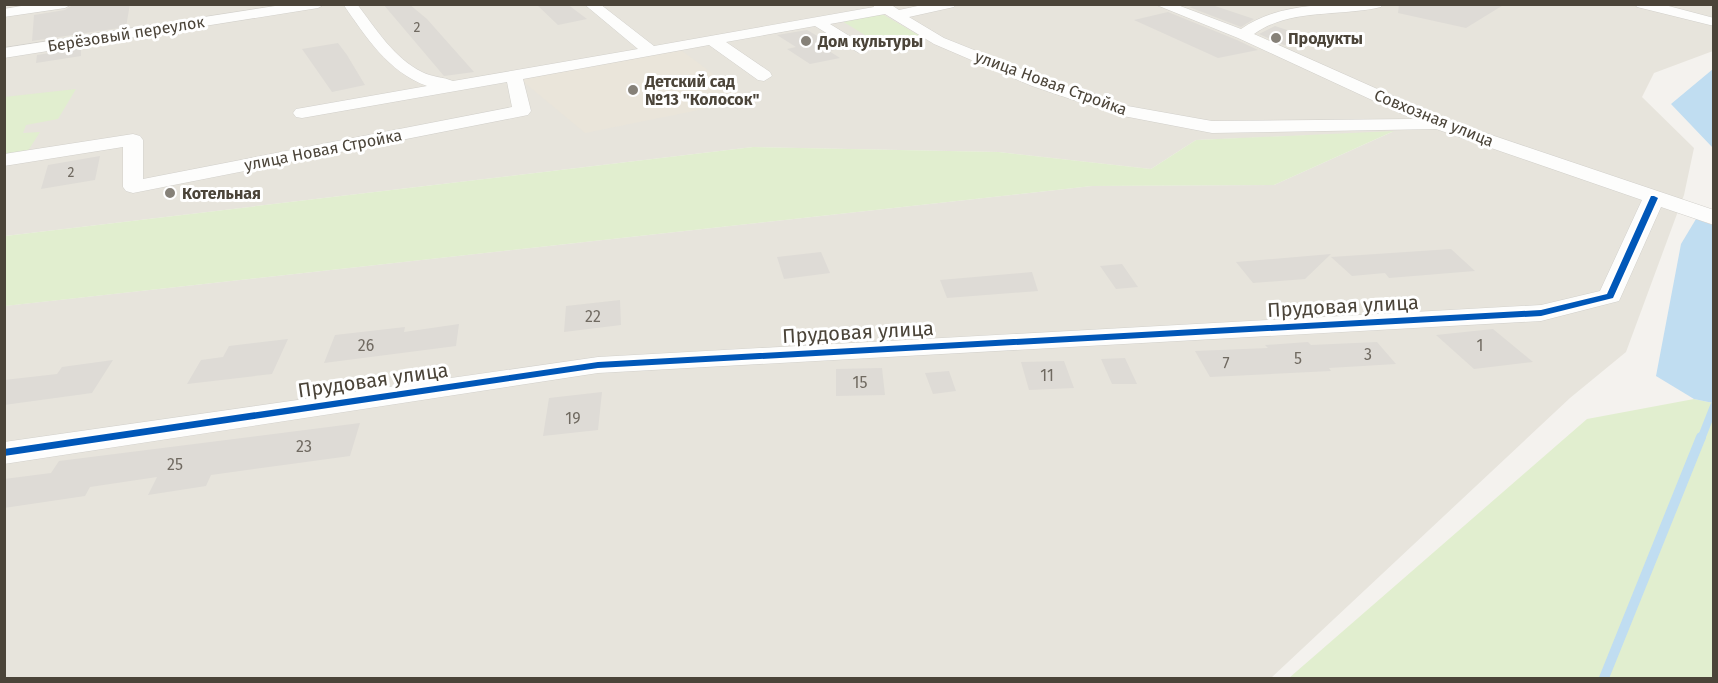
<svg xmlns="http://www.w3.org/2000/svg" width="1718" height="683" font-family="'Fira Sans',sans-serif">
<style>
.residential{fill:#e7e4dc}
.education{fill:#eae5da}
.green{fill:#e1eecf}
.water{fill:#c0ddf1}
.lines{fill:none;stroke-linecap:round;stroke-linejoin:round}
.stream-far1{stroke:#c0ddf1;stroke-width:8}
.stream{stroke:#c0ddf1;stroke-width:10}
.building{fill:#dedbd6}
.minor-casing{stroke:#d2d0cb;stroke-width:1}
.minor{fill:#fdfdfc;fill-rule:evenodd}
.cycleway-casing{stroke:#fff;stroke-width:4}
.cycleway{fill:#0057b8;fill-rule:evenodd}
.poi-dot{fill:#868178;stroke:#fff;stroke-width:2}
.labels{text-anchor:middle;dominant-baseline:central;stroke-width:6;stroke-linejoin:round;paint-order:stroke}
.far-number-label{font-size:14px;fill:#706a61}
.far-street-label{font-size:16px;fill:#4b4439;stroke:#fff}
.far-poi-label{font-size:16px;font-weight:bold;fill:#4b4439;stroke:#fff;text-anchor:start}
.number-label{font-size:16px;fill:#706a61}
.street-label{font-size:20px;fill:#4b4439;stroke:#fff}
</style>
<rect width="100%" height="100%" fill="#f4f2ee"/>
<!-- residential -->
<path class="residential" d="M5 5H1713V51L1654 73 1642 97 1694 148 1684 195 1626 352 1570 398 1271 678H5L4 306 1092 186 1274 185 1392 132 1196 140 1151 169 999 152 753 147 5 236Z"/>
<!-- education -->
<path class="education" d="M681 50 748 100 585 133 520 79Z"/>
<!-- green -->
<path class="green" d="M882 14 920 36 878 43 842 21Z
M76 89 58 119 26 125 23 133 40 132 26 154 5 157 4 97Z
M1394 131 1274 185 1092 186 5 306V236L753 147 999 152 1151 169 1196 140Z
M1694 399 1713 403V678H1289L1587 419Z"/>
<!-- water -->
<path class="water" d="M1713 69V148L1671 104Z
M1696 219 1713 225V403L1694 399 1656 376 1681 244Z"/>
<g class="lines">
<!-- stream-far1 -->
<path class="stream-far1" d="M1701 439 1714 406"/>
<!-- stream -->
<path class="stream" d="M1604 678 1701 437"/>
</g>
<!-- building -->
<path class="building" d="M74 4H130L126 27 32 41 34 15 65 10Z
M383 4H409L427 19 474 72 444 76Z
M536 4H567L587 19 558 25Z
M1199 4H1209L1254 19 1241 27 1189 7Z
M1399 4H1505L1466 28 1398 13Z
M1168 12 1237 40 1258 50 1218 58 1134 20Z
M1275 26 1314 39 1284 45 1259 34Z
M807 30 840 49 829 51 840 58 810 64 787 49 796 47 777 35Z
M338 43 347 55 365 85 332 92 302 49Z
M81 48V56L36 63 37 55Z
M100 156 95 180 41 189 48 165Z
M1451 249 1475 271 1389 278 1385 273 1352 276 1331 257Z
M821 252 830 273 784 279 777 257Z
M1331 254 1305 279 1253 283 1236 262Z
M1122 264 1138 287 1116 289 1100 266Z
M1032 272 1038 291 947 298 940 280Z
M620 300 621 325 564 332 566 306Z
M459 324 456 346 324 363 335 335 405 327 404 332Z
M1493 329 1533 362 1474 369 1436 335Z
M288 339 272 374 187 384 201 360 223 357 229 346Z
M1308 342 1311 345 1377 342 1396 364 1329 368 1331 371 1210 377 1195 351 1268 348 1265 345Z
M1125 358 1137 384H1112L1101 359Z
M113 360 92 393 4 405V380L57 374 62 367Z
M1064 361 1074 388 1029 390 1021 362Z
M882 368 885 395 836 396V369Z
M949 371 956 391 933 394 925 373Z
M602 392 598 430 543 436 549 398Z
M360 423 350 456 211 475 206 486 148 495 157 477 90 487 85 496 4 508V479L51 473 59 461Z"/>
<g class="lines">
<defs>
<path id="minor" d="M33 4H72L65 8 4 17V9Z
M288 4H325L318 8 4 58V48Z
M343 4H357C376 29 394 58 422 72 432 77 443 77 453 81L638 49 584 4H600L654 46 874 7 872 4H890L899 10 927 4H956L954 7 909 17 944 38 1044 78 1122 105 1212 121 1413 119 1238 38 1154 4H1175L1241 29C1281 1 1336 4 1383 4L1381 7C1339 17 1290 8 1254 34L1447 120 1714 210V225L1661 207 1619 301 1541 321 598 373 4 464V442L598 357 1541 305 1600 291 1642 200 1436 129 1212 133 1118 115 1032 86 934 44 885 14 830 24 864 45 867 48 864 51 859 53 815 26 726 42 770 72 772 76 764 81 758 80 709 45 523 79 531 111 528 115 133 193 126 191 123 187V147L4 166V154L133 134 140 136 143 140V179L512 107 507 82 302 118 296 117 293 113 296 109 302 108 427 86C388 72 366 37 343 4Z
M1635 4H1661L1714 18V26L1637 7Z"/>
</defs>
<!-- minor casing -->
<use href="#minor" class="minor-casing"/>
<!-- minor -->
<use href="#minor" class="minor"/>
<defs>
<path id="cycleway" d="M1651 196H1654L1658 198 1613 298 1541 316 598 368 4 456V449L598 362 1541 310 1607 294Z"/>
</defs>
<!-- cycleway casing -->
<use href="#cycleway" class="cycleway-casing"/>
<!-- cycleway -->
<use href="#cycleway" class="cycleway"/>
</g>
<!-- markers -->
<g class="poi-dot">
<circle cx="1276" cy="38" r="6"/>
<circle cx="806" cy="41" r="6"/>
<circle cx="633" cy="90" r="6"/>
<circle cx="170" cy="193" r="6"/>
</g>
<g class="labels">
<!-- far-number labels -->
<g class="far-number-label">
<text x="417" y="27">2</text>
<text x="71" y="172">2</text>
</g>
<!-- far-street labels -->
<g class="far-street-label">
<text transform="translate(126 34) rotate(-9)">Берёзовый переулок</text>
<text transform="translate(1051 83) rotate(20)">улица Новая Стройка</text>
<text transform="translate(1434 118) rotate(22)">Совхозная улица</text>
<text transform="translate(323 150) rotate(-11)">улица Новая Стройка</text>
</g>
<!-- far-poi labels -->
<g class="far-poi-label">
<text x="1288" y="38">Продукты</text>
<text x="818" y="41">Дом культуры</text>
<text x="645" y="81">Детский сад<tspan x="645" dy="18">№13 "Колосок"</tspan></text>
<text x="182" y="193">Котельная</text>
</g>
<!-- number labels -->
<g class="number-label">
<text x="593" y="316">22</text>
<text x="366" y="345">26</text>
<text x="1480" y="345">1</text>
<text x="1368" y="354">3</text>
<text x="1298" y="358">5</text>
<text x="1226" y="363">7</text>
<text x="1047" y="375">11</text>
<text x="860" y="382">15</text>
<text x="573" y="418">19</text>
<text x="304" y="446">23</text>
<text x="175" y="464">25</text>
</g>
<!-- street labels -->
<g class="street-label">
<text transform="translate(1343 306) rotate(-3)">Прудовая улица</text>
<text transform="translate(858 332) rotate(-3)">Прудовая улица</text>
<text transform="translate(373 380) rotate(-8)">Прудовая улица</text>
</g>
</g>
<!-- border -->
<rect width="1718" height="683" fill="none" stroke="#4b4439" stroke-width="12"/>
</svg>
